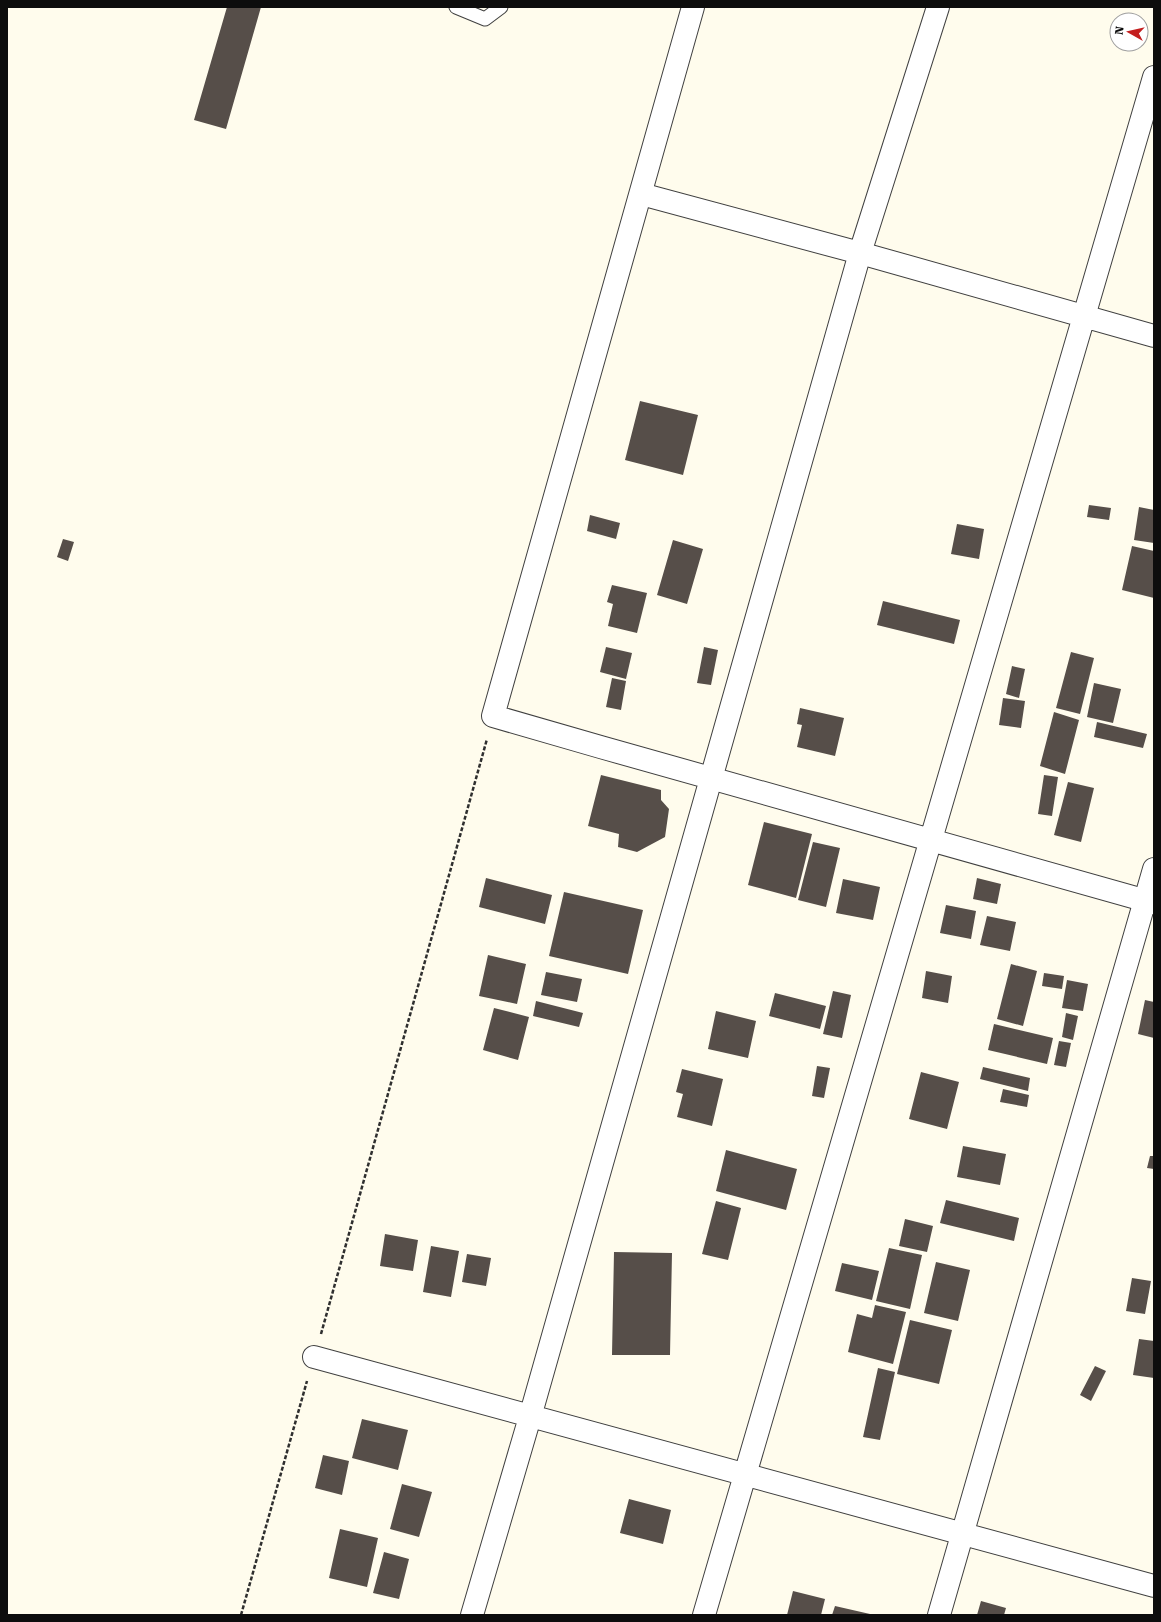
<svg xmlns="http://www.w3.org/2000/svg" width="1161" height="1622" font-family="'Roboto Serif',serif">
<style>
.building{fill:#564e49}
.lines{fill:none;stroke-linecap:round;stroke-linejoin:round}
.service-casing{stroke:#404040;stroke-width:15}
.minor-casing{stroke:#404040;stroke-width:24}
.path{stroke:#2f2f2f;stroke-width:2.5;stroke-dasharray:4 2;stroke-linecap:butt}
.service{stroke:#fff;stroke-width:13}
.minor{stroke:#fff;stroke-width:22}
</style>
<rect width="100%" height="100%" fill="#fffced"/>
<!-- building -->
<path class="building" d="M227 7H261L226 129 194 120Z
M640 401 698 415 683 475 625 460Z
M1089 505 1111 508 1109 520 1087 517Z
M1139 507 1154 510V543L1134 540Z
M590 515 620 523 616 539 587 531Z
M957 524 984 529 979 559 951 554Z
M63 539 74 542 68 561 57 557Z
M673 540 703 549 687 604 657 595Z
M1132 546 1154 551V598L1122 590Z
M612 585 647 593 637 633 608 626 613 604 607 602Z
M883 601 960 620 954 644 877 625Z
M606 647 632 653 626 679 600 672Z
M704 647 718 650 711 685 697 683Z
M1071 652 1094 658 1080 714 1056 708Z
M1012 666 1025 669 1019 698 1006 694Z
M612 678 626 681 621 710 606 707Z
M1094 683 1121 689 1113 723 1087 717Z
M1003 698 1025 701 1021 728 999 725Z
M800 708 844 718 835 756 797 747 802 725 797 724Z
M1054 712 1079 720 1065 774 1040 766Z
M1097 722 1147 734 1143 748 1094 737Z
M601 775 661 790V800L669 809 665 837 637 852 618 847 619 834 588 826Z
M1044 775 1058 777 1052 816 1038 814Z
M1068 782 1094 788 1081 842 1054 835Z
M764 822 812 834 796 898 748 885Z
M813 842 840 848 826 907 798 900Z
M486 878 552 895 545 924 479 907Z
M977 878 1001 884 997 904 973 899Z
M843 879 880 887 873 920 836 913Z
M564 892 643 910 628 974 549 956Z
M946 905 976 911 971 939 940 933Z
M987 916 1016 922 1010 951 980 945Z
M488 955 526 964 517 1004 479 996Z
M1011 964 1037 971 1023 1026 997 1019Z
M926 971 952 976 948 1003 922 998Z
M546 972 582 979 577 1002 541 995Z
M1044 973 1064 976 1062 989 1042 986Z
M1067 980 1088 984 1083 1011 1062 1008Z
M833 991 851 995 842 1038 823 1034Z
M775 993 826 1006 820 1029 769 1016Z
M1145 1000 1154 1002V1038L1138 1034Z
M536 1001 583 1013 579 1027 533 1016Z
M494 1008 529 1017 518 1060 483 1050Z
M716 1011 756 1021 748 1058 708 1049Z
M1066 1013 1078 1016 1073 1040 1062 1037Z
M994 1024 1053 1038 1047 1064 988 1050Z
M1059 1041 1071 1043 1066 1067 1054 1065Z
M817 1066 830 1068 824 1098 812 1096Z
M983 1067 1030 1078 1028 1091 980 1079Z
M682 1069 723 1079 712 1126 677 1117 683 1094 676 1092Z
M921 1072 959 1082 947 1129 909 1119Z
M1003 1089 1029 1095 1027 1107 1000 1102Z
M963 1146 1006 1154 1000 1185 957 1177Z
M726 1150 797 1169 786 1210 716 1191Z
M1150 1156H1154V1169L1147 1168Z
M946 1200 1019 1218 1014 1241 940 1223Z
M716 1201 741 1208 728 1260 702 1254Z
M905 1219 933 1226 927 1252 899 1246Z
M385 1234 418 1240 413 1271 380 1266Z
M431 1246 459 1251 451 1297 423 1292Z
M889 1248 922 1255 910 1309 876 1301Z
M614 1252 672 1253 670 1355H612Z
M467 1254 491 1258 486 1286 462 1282Z
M936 1262 970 1270 958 1321 924 1313Z
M842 1263 879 1271 872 1300 835 1291Z
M1132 1278 1151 1281 1145 1314 1126 1311Z
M875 1305 906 1312 893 1364 848 1352 857 1314 872 1318Z
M910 1320 952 1330 939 1384 897 1374Z
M1139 1339 1154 1341V1378L1133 1375Z
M1095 1366 1106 1371 1091 1401 1080 1395Z
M878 1368 895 1372 880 1440 863 1437Z
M362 1419 408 1430 398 1470 352 1458Z
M323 1455 349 1461 342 1495 315 1488Z
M402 1484 432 1492 419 1537 390 1529Z
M629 1499 671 1510 663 1544 620 1533Z
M340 1529 378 1538 367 1587 329 1578Z
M384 1552 409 1559 399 1599 373 1593Z
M793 1591 825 1599 821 1615H787Z
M981 1601 1006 1608 1004 1615H977Z
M835 1606 870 1614V1615H832Z"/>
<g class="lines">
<defs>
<path id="service" d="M456 7 485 19 501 7"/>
<path id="minor" d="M693 7 493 716C713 780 934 841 1154 903
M641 194 860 253 1154 336
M314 1357 1154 1586
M472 1615 530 1417 860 253 938 7
M704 1615 1154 77
M939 1615 1154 869"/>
</defs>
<!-- service casing -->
<use href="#service" class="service-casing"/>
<!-- minor casing -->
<use href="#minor" class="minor-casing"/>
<!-- path -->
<path class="path" d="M321 1334 487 739
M241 1615 307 1381"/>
<!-- service -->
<use href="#service" class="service"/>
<!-- minor -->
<use href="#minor" class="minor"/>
</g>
<!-- border -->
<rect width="1161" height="1622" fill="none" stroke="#0d0d0d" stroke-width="16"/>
<!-- north arrow -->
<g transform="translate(1129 32) rotate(278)"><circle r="19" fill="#ffffff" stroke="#9e9e9e"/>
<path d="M0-3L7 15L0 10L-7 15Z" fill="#c41e1e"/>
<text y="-6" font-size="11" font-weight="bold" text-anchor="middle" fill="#0d0d0d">N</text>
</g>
</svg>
